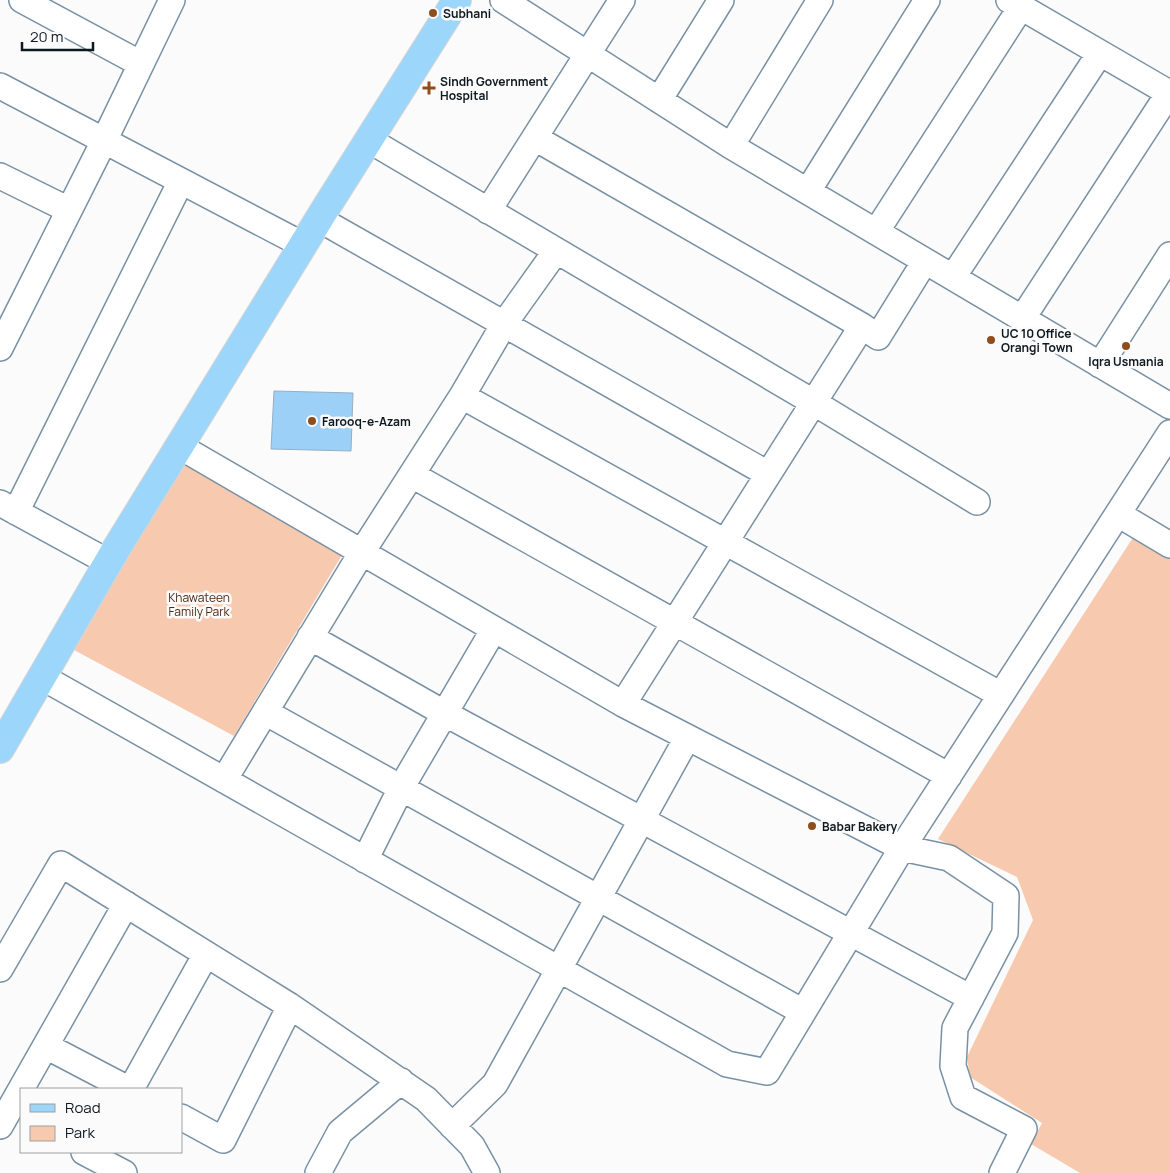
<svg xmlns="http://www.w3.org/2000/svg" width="1170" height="1173" font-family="Manrope,sans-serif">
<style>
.green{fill:#f7c9af}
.building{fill:#9dd0f6;stroke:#96afc2}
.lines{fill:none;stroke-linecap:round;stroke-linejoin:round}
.minor-casing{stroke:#7991a4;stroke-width:28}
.major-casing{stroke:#d4d5d7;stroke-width:30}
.minor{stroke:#fff;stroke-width:25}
.major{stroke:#9dd6fb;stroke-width:28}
.poi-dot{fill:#8f4c1d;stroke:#fbfbfb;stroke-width:2}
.labels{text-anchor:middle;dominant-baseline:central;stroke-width:5;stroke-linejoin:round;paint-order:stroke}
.poi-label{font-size:12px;font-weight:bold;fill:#0e181f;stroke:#fbfbfb;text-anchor:start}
.park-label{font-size:12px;fill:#4d2a14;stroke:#fbfbfb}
</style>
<rect width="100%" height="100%" fill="#fbfbfb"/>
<!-- green -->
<path class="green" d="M179 446 348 545 234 736 61 643Z
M1134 536 1170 558V1173H1080L1031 1144 1042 1123 970 1077 967 1057 1033 920 1017 877 938 839Z"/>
<!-- building -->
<path class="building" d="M274 391 353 393 351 451 271 449Z"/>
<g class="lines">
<defs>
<path id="minor" d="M22 0 141 64
M503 0 731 146 1170 406
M1009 0 1169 93 1022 319
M0 86 303 245
M659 100 721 0
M535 138 862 326
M369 140 813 402 977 502
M731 146 820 0
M0 176 69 210
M808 191 927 0
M488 211 622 0
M319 219 768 474
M876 232 1021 7
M953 277 1100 53
M0 348 104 141 172 0
M1100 365 1170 255
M462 396 1001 695
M179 446 623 704 902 848 949 858 1006 896 1005 933 955 1028 953 1066 963 1097 1024 1129 1002 1173
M412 475 949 776
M0 503 108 562
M16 512 181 181
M1118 514 1170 545
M310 637 444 713 971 998
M42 677 727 1064 767 1072 902 848 1170 433
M623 704 862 326 878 337 925 261
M265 712 803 1012
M224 780 362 552 462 396 504 324 556 251
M365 860 401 788 494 629
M0 969 61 864 290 1006 426 1099 472 1146 487 1173
M46 1046 128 1089
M131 1089 206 954
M181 1117 223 1140 290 1006
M0 1126 126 904
M452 1126 495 1084 687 738
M84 1152 124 1173
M318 1173 340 1132 401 1081"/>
<path id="major" d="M0 749 116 549 327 206 457 0"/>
</defs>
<!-- minor casing -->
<use href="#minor" class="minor-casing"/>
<!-- major casing -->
<use href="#major" class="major-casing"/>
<!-- minor -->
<use href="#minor" class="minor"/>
<!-- major -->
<use href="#major" class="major"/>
</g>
<!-- markers -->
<g class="poi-dot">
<circle cx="433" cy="13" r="5"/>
<path d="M426.5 80.5h5v5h5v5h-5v5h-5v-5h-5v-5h5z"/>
<circle cx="991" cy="340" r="5"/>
<circle cx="1126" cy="346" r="5"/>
<circle cx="312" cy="421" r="5"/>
<circle cx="812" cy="826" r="5"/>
</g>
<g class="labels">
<!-- poi labels -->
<g class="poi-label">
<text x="443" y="13">Subhani</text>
<text x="440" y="81">Sindh Government<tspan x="440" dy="14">Hospital</tspan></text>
<text x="1001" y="333">UC 10 Office<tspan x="1001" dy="14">Orangi Town</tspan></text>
<text x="1126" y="361" text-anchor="middle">Iqra Usmania</text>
<text x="322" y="421">Farooq-e-Azam</text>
<text x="822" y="826">Babar Bakery</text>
</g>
<!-- park labels -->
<g class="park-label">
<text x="199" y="597">Khawateen<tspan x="199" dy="14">Family Park</tspan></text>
</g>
</g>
<!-- legend -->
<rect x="20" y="1088" width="162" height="65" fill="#fbfbfb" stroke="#9ca0a3"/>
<rect x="30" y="1104" width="25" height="8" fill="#9dd6fb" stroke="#9ca0a3"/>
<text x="65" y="1113" font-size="15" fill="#0e181f">Road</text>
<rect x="30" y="1126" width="25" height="15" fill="#f7c9af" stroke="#9ca0a3"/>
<text x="65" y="1138" font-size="15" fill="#0e181f">Park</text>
<!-- scale -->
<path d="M22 42v8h71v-8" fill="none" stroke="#0e181f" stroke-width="2.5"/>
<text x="30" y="42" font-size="15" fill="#0e181f" stroke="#fbfbfb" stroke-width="4" paint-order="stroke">20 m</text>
</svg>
